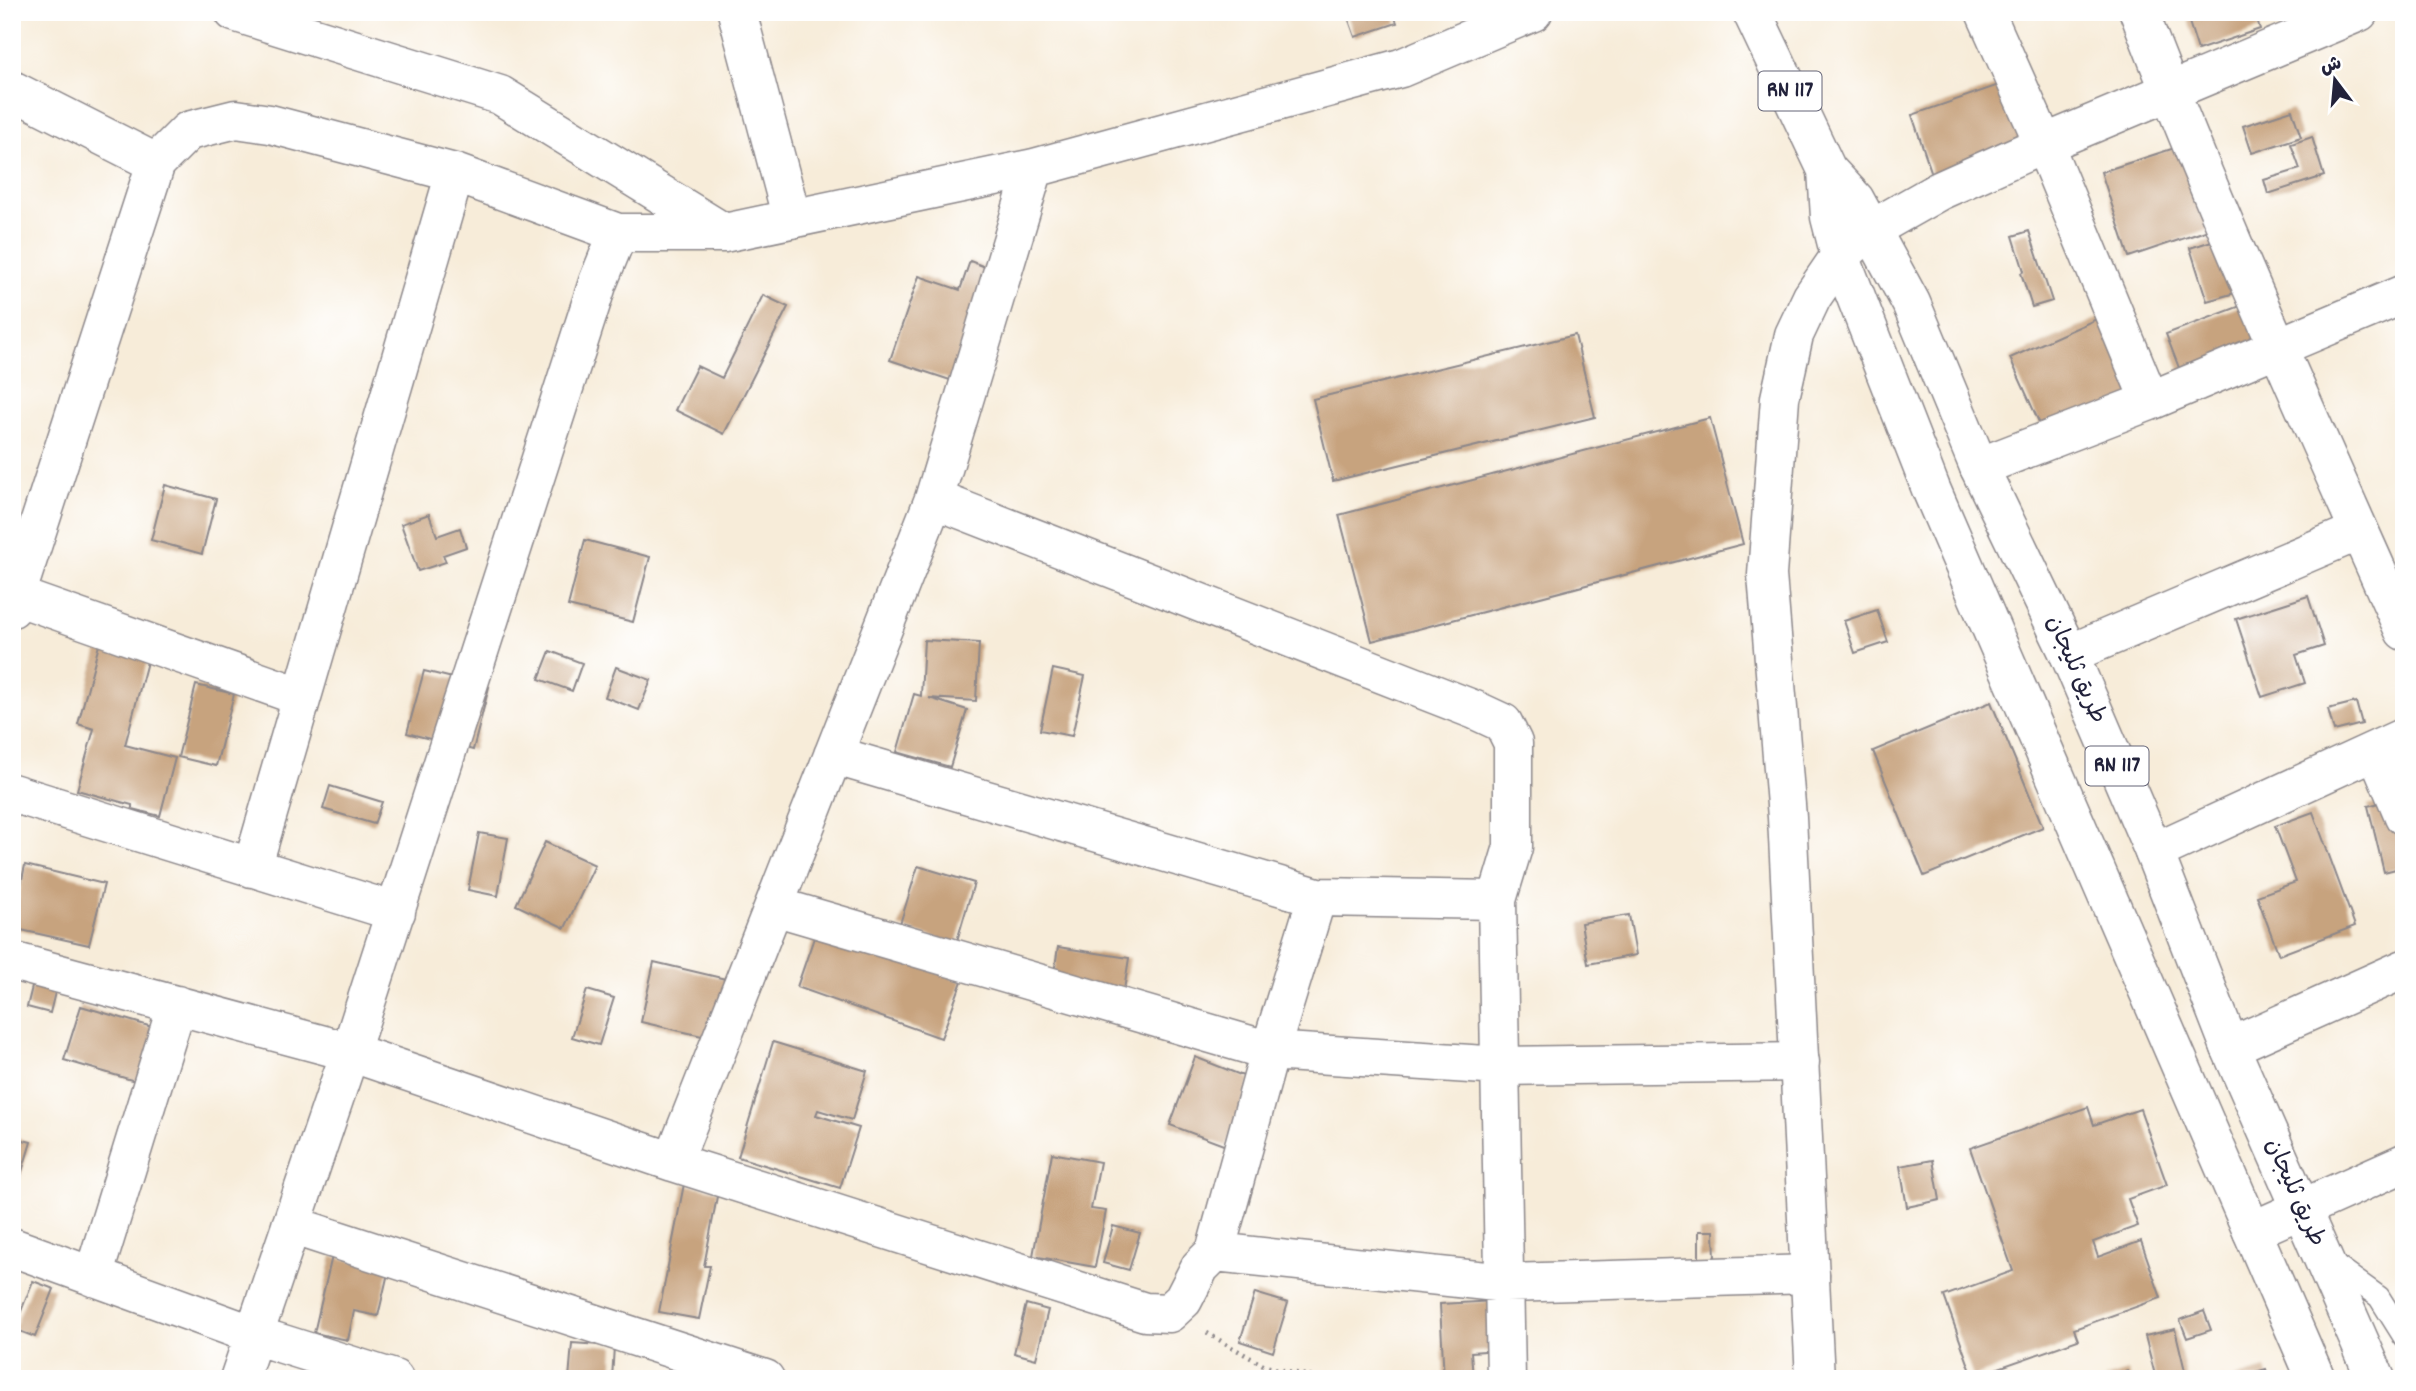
<svg xmlns="http://www.w3.org/2000/svg" width="2416" height="1391" font-family="Dekko,'Playpen Sans Arabic',sans-serif">
<style>
.building{fill:#c7a37e}
.lines{fill:none;stroke-linecap:round;stroke-linejoin:round}
.lane-casing{stroke:#8c878a;stroke-width:24}
.street-casing{stroke:#8c878a;stroke-width:41}
.secondary-casing{stroke:#8c878a;stroke-width:41}
.primary-casing{stroke:#8c878a;stroke-width:41}
.path{stroke:#8c878a;stroke-width:4.5;stroke-dasharray:2 5;stroke-linecap:butt}
.lane{stroke:#fff;stroke-width:21}
.street{stroke:#fff;stroke-width:38}
.secondary{stroke:#fff;stroke-width:38}
.primary{stroke:#fff;stroke-width:38}
.labels{text-anchor:middle;dominant-baseline:central;stroke-width:5;stroke-linejoin:round;paint-order:stroke}
.shield{fill:#fff;stroke:#646476;stroke-width:2}
.shield-label{font-size:23px;font-weight:bold;fill:#22223b}
.street-label{font-size:24px;fill:#22223b;stroke:#fff}
</style>
<rect width="100%" height="100%" fill="#fff"/>
<filter id="ink" filterUnits="userSpaceOnUse"><feTurbulence type="fractalNoise" baseFrequency=".0143" numOctaves="2"/><feDisplacementMap in="SourceGraphic" scale="14" xChannelSelector="R" yChannelSelector="G"/><feConvolveMatrix kernelMatrix="1 2 1 2 8 2 1 2 1" color-interpolation-filters="sRGB"/></filter>
<filter id="wash" filterUnits="userSpaceOnUse"><feTurbulence type="fractalNoise" baseFrequency=".00686" numOctaves="4" result="noise"/><feDisplacementMap in="SourceGraphic" scale="28" xChannelSelector="R" yChannelSelector="G"/><feGaussianBlur stdDeviation="1.57" result="paint"/><feColorMatrix in="noise" values="0 0 0 0 0 0 0 0 0 0 0 0 0 0 0 0 0 1.4 0 .05"/><feComposite in="paint" operator="in"/></filter>
<g filter="url(#wash)">
<rect width="100%" height="100%" fill="#f7ecd9"/>
<g id="blocks">
<!-- building -->
<path class="building" d="M1346 12H1393L1397 23 1355 37Z
M2209 12H2255L2260 29 2198 50 2188 19Z
M2019 78 2030 143 1933 177 1912 115Z
M2292 110 2301 137 2252 153 2243 126Z
M2312 137 2324 176 2268 194 2264 180 2300 169 2291 144Z
M2193 142 2220 226 2129 257 2101 172Z
M2029 231 2052 301 2032 307 2021 273 2024 271 2013 236Z
M2221 238 2238 292 2207 301 2190 248Z
M970 261 988 268 950 380 890 360 919 276 960 290Z
M763 295 788 307 724 434 675 410 697 366 722 378Z
M2259 299 2274 339 2181 373 2166 334Z
M2112 312 2149 393 2043 431 2010 358Z
M1575 335 1595 417 1333 481 1313 399Z
M1710 418 1743 544 1372 641 1339 515Z
M165 485 216 499 202 554 151 540Z
M429 514 437 536 460 528 466 547 443 555 446 562 418 571 401 524Z
M585 540 650 557 633 622 568 606Z
M2308 596 2324 646 2296 655 2305 683 2262 697 2236 619Z
M1877 610 1888 642 1855 653 1844 621Z
M924 640 979 643 976 701 929 698 967 710 950 767 897 752 914 694 921 696Z
M99 645 148 658 125 745 175 758 160 816 132 809V805L77 790 94 729 78 724Z
M550 651 582 663 572 691 539 679Z
M616 667 651 680 639 710 605 697Z
M1053 669 1085 676 1072 736 1040 730Z
M424 671 489 687 473 750 407 733Z
M196 685 234 694 216 766 178 757Z
M1991 702 2043 827 1924 876 1873 751Z
M2356 702 2362 724 2334 731 2328 709Z
M330 786 382 802 374 824 323 809Z
M2404 796V867L2384 872 2368 806Z
M2313 812 2355 926 2279 955 2257 896 2296 882 2275 826Z
M479 833 508 838 498 896 468 890Z
M545 842 595 865 565 928 516 905Z
M25 865 104 884 89 945 12 928Z
M918 866 974 883 956 944 899 927Z
M1629 915 1636 955 1588 964 1581 923Z
M817 929 962 981 941 1038 797 987Z
M1058 947 1129 958 1124 990 1053 980Z
M654 962 751 985 737 1044 641 1022Z
M33 983 56 988 50 1013 27 1007Z
M587 990 614 998 599 1045 572 1037Z
M81 1006 169 1032 152 1086 64 1060Z
M773 1042 867 1071 852 1120 818 1110 816 1115 859 1128 840 1188 738 1157Z
M1195 1057 1251 1079 1226 1146 1170 1125Z
M2088 1107 2094 1125 2140 1109 2167 1185 2128 1199 2138 1226 2093 1242 2098 1257 2141 1241 2161 1298 2074 1329 2078 1340 1973 1377 1944 1296 2013 1271 1970 1148Z
M12 1137 31 1142 13 1201H12Z
M1052 1153 1100 1162 1091 1209 1106 1211 1095 1267 1033 1256Z
M1933 1160 1940 1200 1907 1207 1900 1166Z
M684 1184 718 1191 704 1266H710L699 1319 659 1312Z
M1113 1226 1140 1233 1129 1270 1103 1263Z
M1699 1231H1714L1715 1258H1699Z
M332 1256 389 1269 378 1316 354 1311 348 1340 314 1333Z
M33 1281 54 1289 35 1337 14 1329Z
M1255 1293 1288 1303 1273 1352 1240 1341Z
M1496 1301 1499 1350 1471 1352 1473 1379H1444L1440 1304Z
M1026 1304 1048 1310 1036 1359 1014 1353Z
M2204 1311 2211 1330 2187 1338 2180 1320Z
M2175 1329 2187 1379H2156L2145 1336Z
M572 1343 614 1346 612 1379H569Z
M2266 1369 2269 1379H2235V1378Z
M2128 1371 2131 1379H2105V1378Z"/>
</g>
</g>
<g filter="url(#ink)">
<use href="#blocks" fill-opacity="0" stroke="#8c878a" stroke-width="2"/>
<g class="lines">
<defs>
<path id="lane" d="M2329 1261 2379 1297 2404 1337"/>
<path id="street" d="M234 12 500 95 724 233
M737 12 792 219
M1985 12 2044 144 2150 401
M2139 12C2219 222 2313 426 2404 631
M12 90 156 163
M1034 168 934 499 1475 710 1503 723 1513 743V847L1497 900 1506 1379
M1872 229 1939 191 2044 144 2359 12
M1979 467 2150 401 2404 294
M16 596 302 697
M12 608 156 163 188 131 236 119 270 124 455 173 618 233
M2069 654 2359 531
M2376 750 2404 816
M833 755 1317 897 1270 1051 1215 1252
M12 793 396 912
M2154 852 2404 737
M252 868 455 173
M1317 897 1497 900
M774 906 1270 1051 1501 1066 1800 1062
M12 961 350 1052 673 1162 934 499
M2230 1047 2404 969
M673 1162 1145 1312 1169 1313 1183 1300 1200 1267 1215 1252 1505 1283 1810 1274
M291 1225 765 1379
M2252 1231 2404 1163
M12 1247 254 1335 394 1379
M93 1277 177 1005
M239 1379 350 1052 598 282 618 233H724L1034 168 1401 68 1533 12"/>
<path id="secondary" d="M1815 1379 1787 817 1767 575 1780 398 1794 335 1812 297 1840 256 1861 238"/>
<path id="primary" d="M1752 12 1827 170 1855 200 1911 303 1979 467 2069 654 2154 852 2230 1047 2376 1379
M1827 170 1830 217 1840 256 1931 489 2316 1379"/>
</defs>
<!-- lane casing -->
<use href="#lane" class="lane-casing"/>
<!-- street casing -->
<use href="#street" class="street-casing"/>
<!-- secondary casing -->
<use href="#secondary" class="secondary-casing"/>
<!-- primary casing -->
<use href="#primary" class="primary-casing"/>
<!-- path -->
<path class="path" d="M1207 1333 1265 1366 1323 1379"/>
<!-- lane -->
<use href="#lane" class="lane"/>
<!-- street -->
<use href="#street" class="street"/>
<!-- secondary -->
<use href="#secondary" class="secondary"/>
<!-- primary -->
<use href="#primary" class="primary"/>
</g>
</g>
<g class="labels">
<!-- shield labels -->
<g class="shield">
<rect x="1758.5" y="71.5" width="63" height="39" rx="5"/>
<rect x="2085.5" y="746.5" width="63" height="39" rx="5"/>
</g>
<g class="shield-label">
<text x="1790" y="91">RN 117</text>
<text x="2117" y="766">RN 117</text>
</g>
<!-- street labels -->
<g class="street-label">
<text transform="translate(2075 670) rotate(66)">طريق ثليجان</text>
<text transform="translate(2294 1193) rotate(66)">طريق ثليجان</text>
</g>
</g>
<!-- margin -->
<rect width="2416" height="1391" fill="none" stroke="#fff" stroke-width="42"/>
<!-- north arrow -->
<g transform="translate(2335 80) rotate(344)" stroke="#ffffff" stroke-width="5" paint-order="stroke">
<path d="M0-5L12 26L0 18L-12 26Z" fill="#22223b"/>
<text y="-10" font-size="19" font-weight="bold" text-anchor="middle" fill="#22223b">ش</text>
</g>
</svg>
